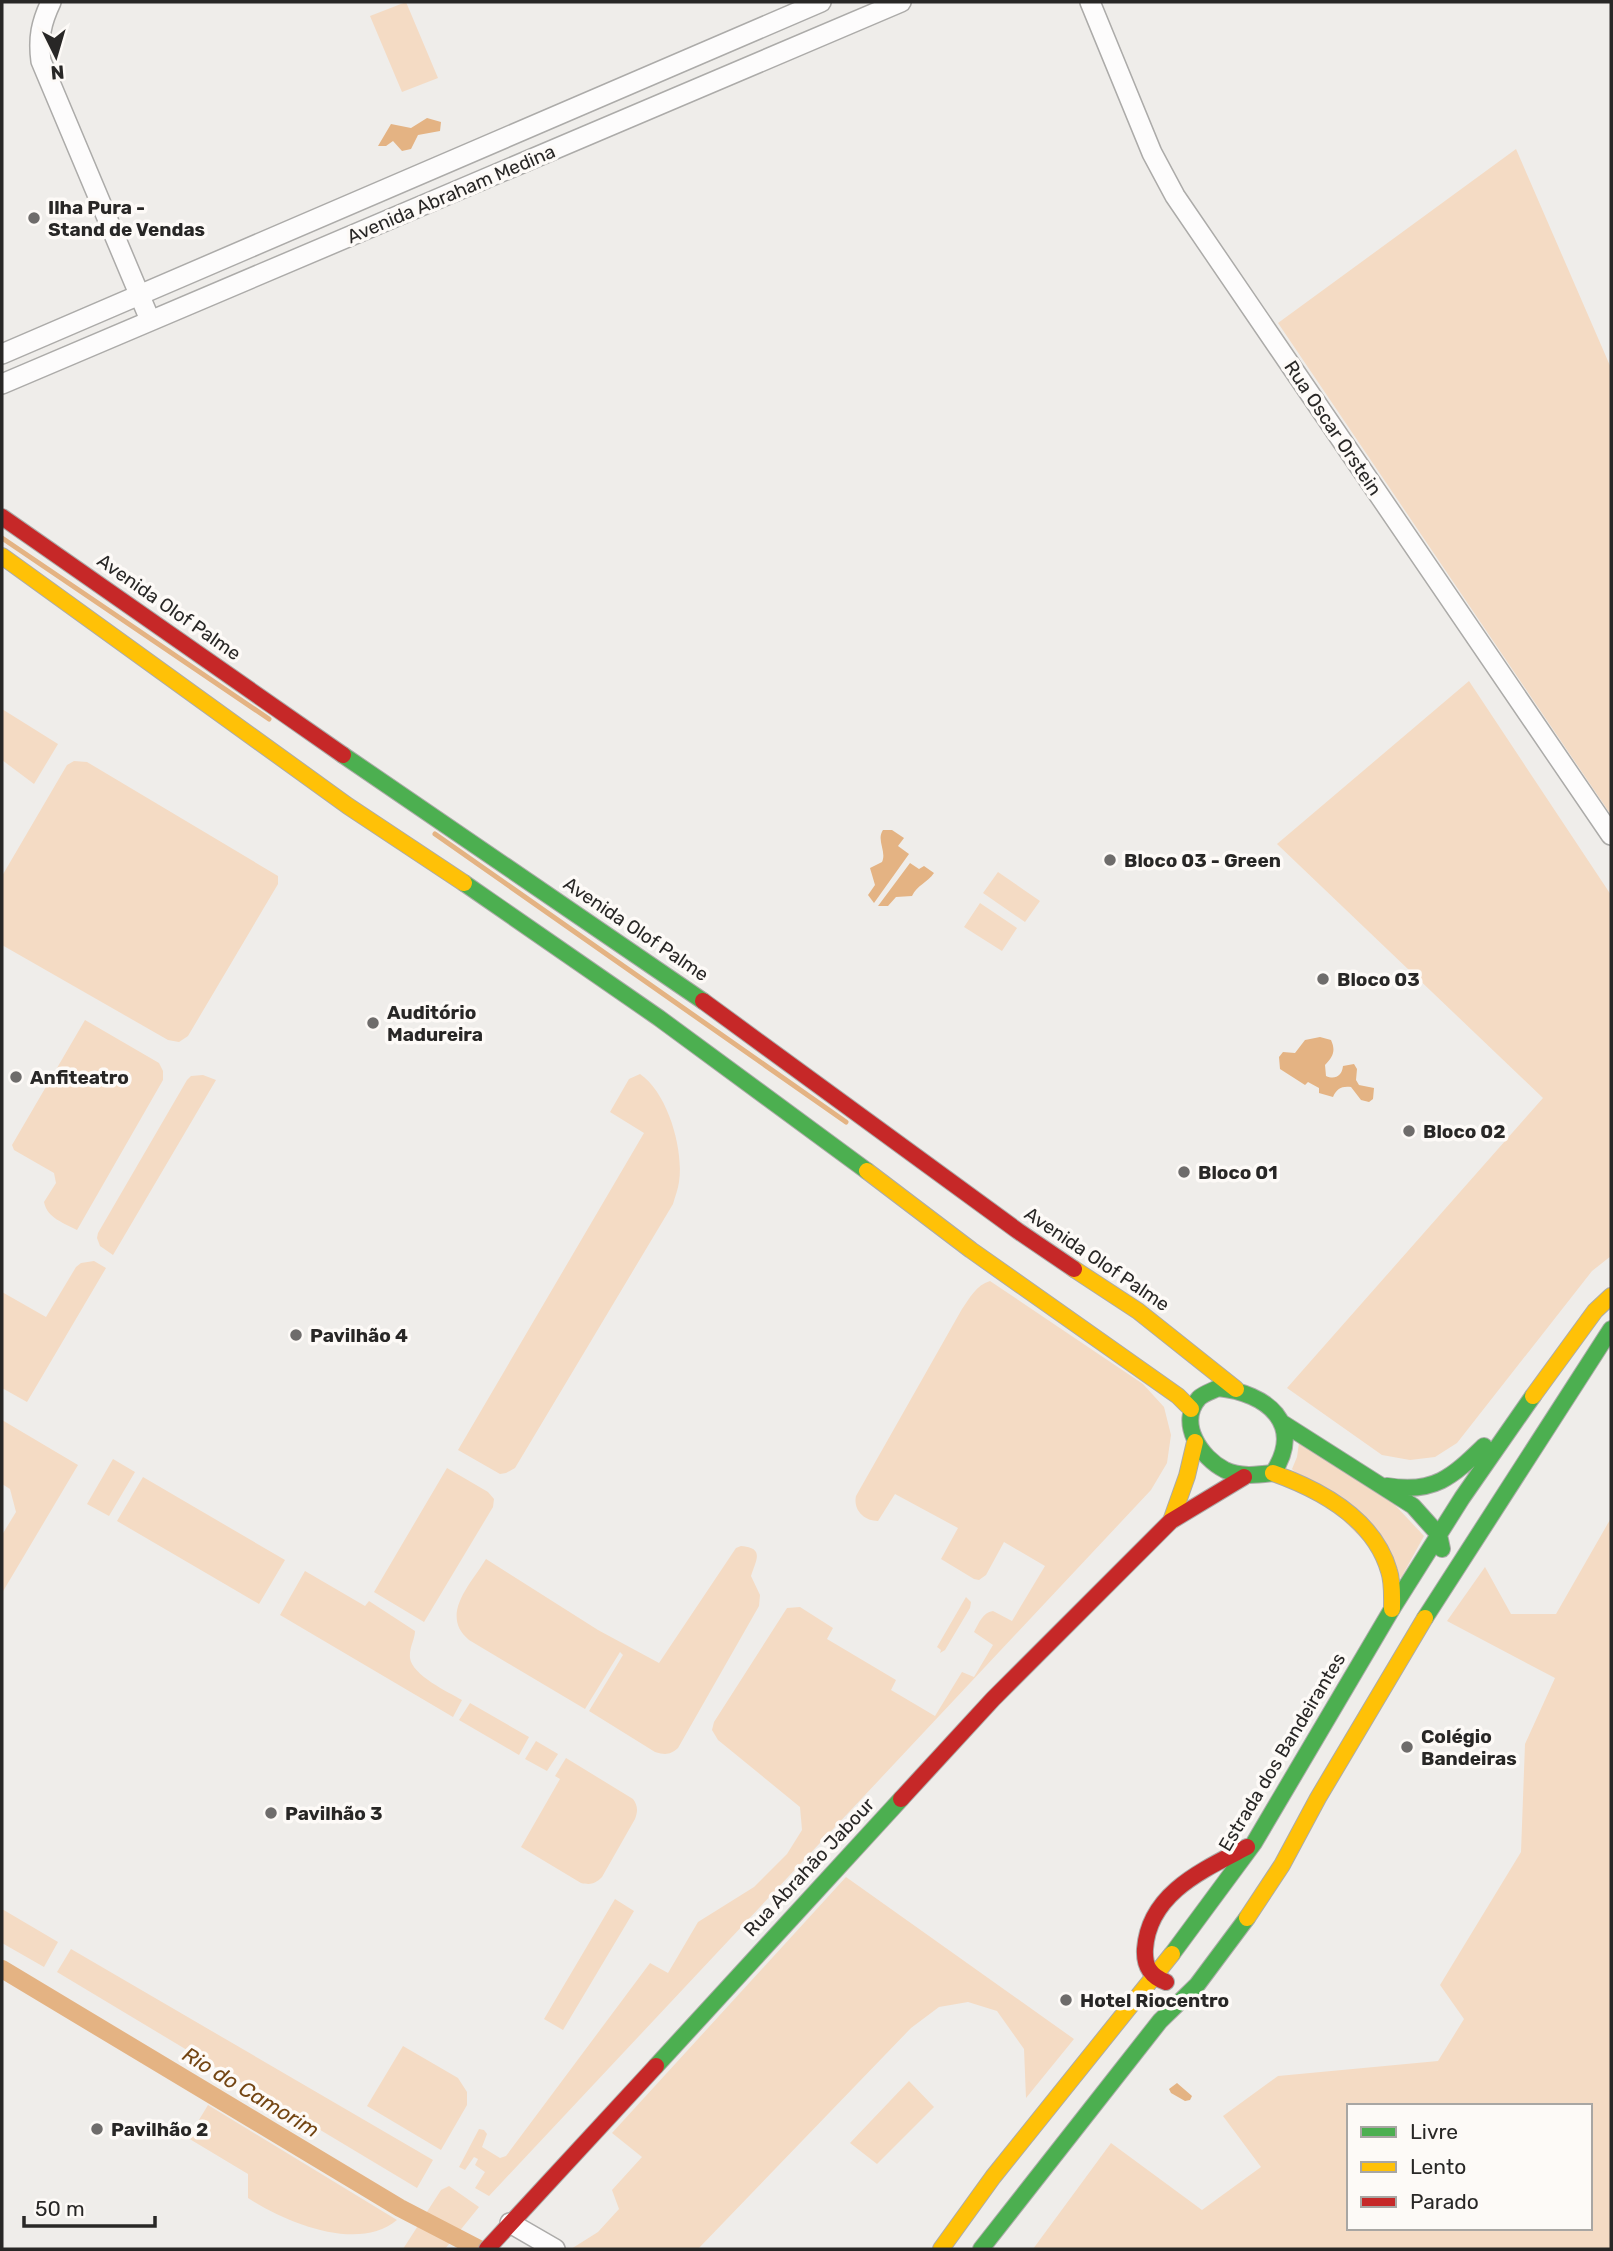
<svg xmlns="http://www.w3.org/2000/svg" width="1613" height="2251" font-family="Rubik,sans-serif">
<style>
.green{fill:#f4dbc4;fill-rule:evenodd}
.water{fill:#e4b383}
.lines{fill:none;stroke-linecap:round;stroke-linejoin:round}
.stream{stroke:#e4b383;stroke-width:5}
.canal{stroke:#e4b383;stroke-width:18}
.street-casing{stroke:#acaba9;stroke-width:22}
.fast-casing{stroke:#acaba9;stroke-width:18}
.slow-casing{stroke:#acaba9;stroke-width:18}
.jam-casing{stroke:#acaba9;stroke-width:18}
.street{stroke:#fdfcfc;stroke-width:19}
.fast{stroke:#4caf50;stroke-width:16}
.slow{stroke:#ffc107;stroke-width:16}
.jam{stroke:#c62828;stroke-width:16}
.poi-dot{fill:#6e6c6b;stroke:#fdfaf7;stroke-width:2.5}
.labels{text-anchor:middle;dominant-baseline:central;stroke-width:7;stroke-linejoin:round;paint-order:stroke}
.street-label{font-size:19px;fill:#282726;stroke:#fdfaf7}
.poi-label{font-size:19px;font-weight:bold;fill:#282726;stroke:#fdfaf7;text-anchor:start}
.water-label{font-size:21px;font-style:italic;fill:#734513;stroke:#fdfaf7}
</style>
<rect width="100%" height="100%" fill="#efedea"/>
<!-- green -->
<path class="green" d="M406 2 438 78 402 92 370 16Z
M1516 149 1611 368V815L1278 323Z
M1469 681 1611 895V1256L1592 1271 1457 1443 1435 1457 1410 1460 1382 1455 1287 1388 1543 1098 1277 844Z
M2 709 58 744 34 784 2 760Z
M74 761 87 762 278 876V884L188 1036 179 1042 168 1040 2 945V876L67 765Z
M998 872 1040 901 1025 922 983 893Z
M980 903 1017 928 1002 951 964 927Z
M85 1020 159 1063 163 1071V1080L77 1230C64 1223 47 1218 44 1202L56 1183 54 1173 14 1150 12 1145Z
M640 1074C668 1093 684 1150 679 1182 678 1189 675 1197 673 1204L515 1468 506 1473 500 1474 458 1450 644 1133 610 1112 629 1079Z
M203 1075 216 1080 113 1255 100 1246 97 1238 98 1233 187 1080 191 1076Z
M94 1261 106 1268 27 1402 2 1388V1292L46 1317 76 1267 81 1263Z
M990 1281 1143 1384 1164 1407 1171 1435 1167 1463 1151 1490 489 2196 475 2188 485 2172 475 2165 478 2159 474 2157 465 2170 459 2167 479 2129 484 2130 487 2134 482 2147 500 2158 506 2156 650 1963 668 1973 698 1922 754 1887 787 1854 802 1830 800 1807 718 1740 712 1730 714 1722 787 1608 800 1607 833 1628 827 1639 896 1680 891 1690 935 1716 962 1672 974 1677 993 1645 974 1632C979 1623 982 1613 993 1611L1012 1621 1045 1566 1004 1542 986 1575 979 1580 974 1579 941 1559 958 1528 895 1494 878 1521C864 1521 853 1510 856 1496L962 1309C970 1298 976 1285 990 1281Z
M2 1420 78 1465 2 1593V1535L16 1512 10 1489 2 1484Z
M1299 1443 1395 1505 1424 1536 1401 1578 1292 1469 1297 1457Z
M113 1459 135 1472 109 1516 87 1504Z
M447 1468 488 1492 494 1499 493 1507 424 1622 374 1592Z
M143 1477 285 1560 259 1604 117 1521Z
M1611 1518V2249H1033L1111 2143 1202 2210 1261 2167 1223 2116 1278 2076 1438 2061 1464 2019 1440 1985 1521 1852 1525 1744 1555 1678 1447 1621 1485 1567 1511 1614H1556ZM1349 2106H1590V2228H1349Z
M741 1546C765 1548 756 1560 751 1576L760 1595 759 1606 678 1748C670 1755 665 1755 655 1752L589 1711 623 1655 620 1652 585 1709 469 1640C439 1615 471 1584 486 1559L598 1630 659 1663 736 1548Z
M305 1571 365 1606 369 1601 415 1631C415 1639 409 1648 410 1658 412 1675 448 1692 462 1700L453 1717 280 1615Z
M966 1597 971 1602 970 1608 945 1650 940 1653 941 1650 937 1647Z
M470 1703 529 1737 519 1755 459 1720Z
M536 1741 558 1754 547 1771 525 1759Z
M566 1758 633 1799C638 1806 638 1811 635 1819L602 1877C595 1884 591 1885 581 1883L521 1847 560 1779 555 1776Z
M846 1877 1074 2039 1026 2098 1024 2049 997 2011 968 2002 939 2007 911 2028 698 2249H571L598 2232 619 2209 612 2190 642 2157 612 2133Z
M615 1899 634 1911 563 2030 544 2019Z
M2 1909 58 1942 44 1967 2 1943Z
M71 1949 433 2160 417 2188 57 1972Z
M403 2046 458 2078 467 2092V2105L441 2150 367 2106Z
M909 2081 934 2107 877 2164 850 2143Z
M208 2105 397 2220C360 2251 292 2226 248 2198V2174L188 2138Z
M449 2186 479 2207 445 2249H403L441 2190Z"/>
<!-- water -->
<path class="water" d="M427 118 441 122 440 131 418 135 411 149 402 151 393 141 386 146H378L391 124 411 128Z
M883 830H892L904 838 898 846 909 854 874 903 868 895 875 885 870 868 882 862C887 851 876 840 883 830Z
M910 863 919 869 924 866 934 873C927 883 917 885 912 896L896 897 888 906H878Z
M1320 1037 1331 1040C1336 1051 1333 1057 1325 1065L1326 1076C1335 1080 1342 1076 1343 1066L1354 1064 1357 1069 1356 1080 1359 1085 1374 1088 1373 1099 1369 1102 1361 1100 1351 1087C1342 1086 1337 1088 1333 1097L1319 1093V1088L1308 1082 1305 1085 1280 1069 1279 1057 1283 1052 1295 1053 1305 1040Z
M1177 2083 1192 2096 1190 2100 1185 2101 1171 2093 1169 2089Z"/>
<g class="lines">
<!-- stream -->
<path class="stream" d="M2 538 269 719
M435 834 846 1122"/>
<!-- canal -->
<path class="canal" d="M2 1969 400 2208 479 2249"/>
<defs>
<path id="street" d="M51 2C41 23 38 38 41 61L150 320
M1090 2 1152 153 1175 196 1611 835
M2 354 821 2
M2 384 901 2
M510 2223 555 2249"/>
<path id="fast" d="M343 755 703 1001
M464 883 659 1018 867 1171
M1218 1388C1267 1393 1305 1424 1273 1473 1257 1475 1240 1477 1225 1470 1201 1458 1177 1423 1199 1398 1203 1394 1212 1391 1218 1388Z
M1281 1422 1413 1506 1439 1535 1442 1549
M1387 1486C1434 1494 1452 1477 1484 1446
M1425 1618 1611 1329
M1172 1954 1254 1843 1392 1609 1462 1498 1533 1396
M656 2066 901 1799
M981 2249 1160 2021 1197 1985 1247 1918"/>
<path id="slow" d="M2 556 348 806 464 883
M867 1171 971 1250 1178 1396 1191 1409
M1074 1269 1138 1311 1236 1389
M1533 1396 1595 1311 1611 1296
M1273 1473C1321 1490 1374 1519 1389 1571 1393 1583 1392 1597 1392 1609
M1171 1521 1187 1476 1195 1442
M1247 1918 1282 1865 1318 1798 1425 1618
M941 2249 993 2177 1172 1954"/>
<path id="jam" d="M2 517 343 755
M703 1001 1018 1231 1074 1269
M901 1799 993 1699 1171 1521 1244 1477
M1166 1982C1150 1976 1144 1966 1145 1949 1149 1893 1203 1870 1247 1847
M487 2249 656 2066"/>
</defs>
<!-- street casing -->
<use href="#street" class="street-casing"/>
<!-- fast casing -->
<use href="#fast" class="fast-casing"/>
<!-- slow casing -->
<use href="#slow" class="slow-casing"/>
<!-- jam casing -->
<use href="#jam" class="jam-casing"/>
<!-- street -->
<use href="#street" class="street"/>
<!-- fast -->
<use href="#fast" class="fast"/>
<!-- slow -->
<use href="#slow" class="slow"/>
<!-- jam -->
<use href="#jam" class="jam"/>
</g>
<!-- markers -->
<g class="poi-dot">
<circle cx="34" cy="218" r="7"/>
<circle cx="1110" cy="860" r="7"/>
<circle cx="1323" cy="979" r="7"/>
<circle cx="373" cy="1023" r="7"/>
<circle cx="16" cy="1077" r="7"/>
<circle cx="1409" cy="1131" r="7"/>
<circle cx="1184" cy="1172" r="7"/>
<circle cx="296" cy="1335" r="7"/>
<circle cx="1407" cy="1747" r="7"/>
<circle cx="271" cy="1813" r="7"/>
<circle cx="1066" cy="2000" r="7"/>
<circle cx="97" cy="2129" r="7"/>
</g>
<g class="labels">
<!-- street labels -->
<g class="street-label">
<text transform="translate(451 194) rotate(-23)">Avenida Abraham Medina</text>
<text transform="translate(1333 428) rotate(56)">Rua Oscar Orstein</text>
<text transform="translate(169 607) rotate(35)">Avenida Olof Palme</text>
<text transform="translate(636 929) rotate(34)">Avenida Olof Palme</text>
<text transform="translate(1097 1259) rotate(34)">Avenida Olof Palme</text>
<text transform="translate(1282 1752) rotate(-59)">Estrada dos Bandeirantes</text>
<text transform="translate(809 1867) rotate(-47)">Rua Abrahão Jabour</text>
</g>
<!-- poi labels -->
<g class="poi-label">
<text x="48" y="207">Ilha Pura -<tspan x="48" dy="22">Stand de Vendas</tspan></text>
<text x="1124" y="860">Bloco 03 - Green</text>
<text x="1337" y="979">Bloco 03</text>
<text x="387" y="1012">Auditório<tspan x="387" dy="22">Madureira</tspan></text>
<text x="30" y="1077">Anfiteatro</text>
<text x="1423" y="1131">Bloco 02</text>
<text x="1198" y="1172">Bloco 01</text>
<text x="310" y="1335">Pavilhão 4</text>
<text x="1421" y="1736">Colégio<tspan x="1421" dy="22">Bandeiras</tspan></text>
<text x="285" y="1813">Pavilhão 3</text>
<text x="1080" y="2000">Hotel Riocentro</text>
<text x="111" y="2129">Pavilhão 2</text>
</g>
<!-- water labels -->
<g class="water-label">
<text transform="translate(251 2092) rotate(31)">Rio do Camorim</text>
</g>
</g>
<!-- border -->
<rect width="1613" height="2251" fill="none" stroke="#282726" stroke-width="7"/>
<!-- legend -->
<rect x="1347" y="2104" width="245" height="126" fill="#fdfaf7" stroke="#a8a6a3" stroke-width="2"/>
<rect x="1361" y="2127" width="35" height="10" fill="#4caf50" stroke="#a8a6a3" stroke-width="2"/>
<text x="1410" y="2139" font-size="21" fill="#282726">Livre</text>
<rect x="1361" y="2162" width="35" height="10" fill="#ffc107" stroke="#a8a6a3" stroke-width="2"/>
<text x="1410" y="2174" font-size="21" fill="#282726">Lento</text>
<rect x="1361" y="2197" width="35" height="10" fill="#c62828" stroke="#a8a6a3" stroke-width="2"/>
<text x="1410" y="2209" font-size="21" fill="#282726">Parado</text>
<!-- north arrow -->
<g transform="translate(56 56) rotate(175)" stroke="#fdfaf7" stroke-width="5" paint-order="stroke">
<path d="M0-5L12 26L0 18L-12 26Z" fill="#282726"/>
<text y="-10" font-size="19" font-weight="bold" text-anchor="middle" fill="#282726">N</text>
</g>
<!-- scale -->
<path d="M24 2216v10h131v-10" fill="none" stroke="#282726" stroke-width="3.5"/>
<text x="35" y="2216" font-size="21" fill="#282726" stroke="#fdfaf7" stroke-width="5" paint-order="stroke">50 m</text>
</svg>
